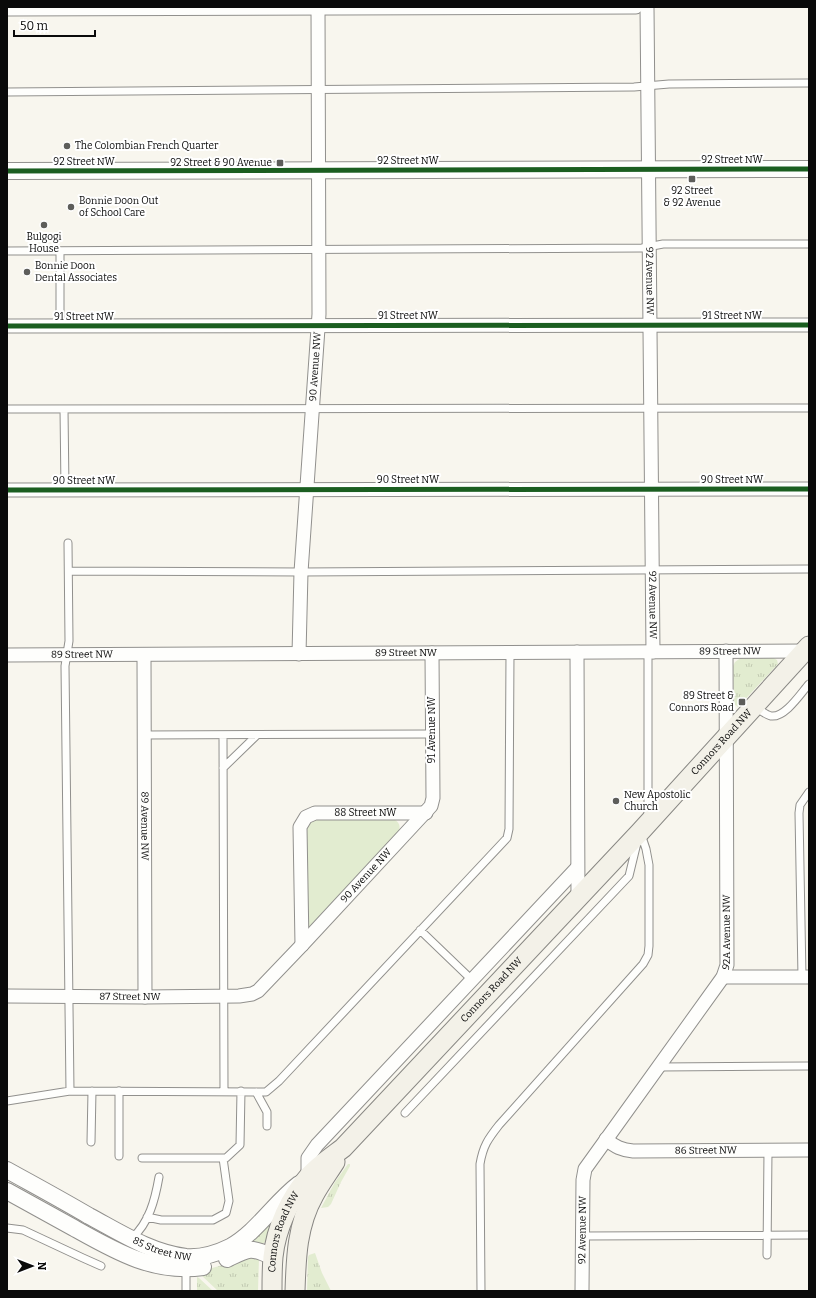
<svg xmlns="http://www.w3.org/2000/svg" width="816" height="1298" font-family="Bitter,serif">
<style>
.grass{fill:url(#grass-tufts)}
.park{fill:#e2ecd0}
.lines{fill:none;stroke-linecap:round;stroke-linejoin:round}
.service-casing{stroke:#91908d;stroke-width:9}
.minor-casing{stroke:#91908d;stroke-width:15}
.tertiary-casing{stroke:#91908d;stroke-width:18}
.secondary-casing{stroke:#888783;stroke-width:21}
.service{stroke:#fefefc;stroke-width:7}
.minor{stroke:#fefefc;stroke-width:13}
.tertiary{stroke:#fefefc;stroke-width:16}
.secondary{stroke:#f3f1e8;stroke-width:19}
.cycleway-casing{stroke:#fff;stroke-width:8}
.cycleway{stroke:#1b5e20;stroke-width:5}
.poi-dot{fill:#5d5d5a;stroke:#fff;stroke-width:1.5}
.labels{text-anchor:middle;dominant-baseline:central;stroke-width:4;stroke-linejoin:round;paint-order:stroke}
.poi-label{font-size:10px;fill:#0a0a0a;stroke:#fff;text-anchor:start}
.street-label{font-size:10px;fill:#0a0a0a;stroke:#fff}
</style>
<defs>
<pattern id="grass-tufts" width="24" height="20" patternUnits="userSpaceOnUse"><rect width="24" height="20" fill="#e2ecd0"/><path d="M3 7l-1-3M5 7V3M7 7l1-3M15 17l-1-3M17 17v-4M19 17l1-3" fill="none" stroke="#c1c9b1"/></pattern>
</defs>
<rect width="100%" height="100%" fill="#f8f6ee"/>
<!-- grass -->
<path class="grass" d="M742 657H772L777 660 778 664 738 707 734 704 733 666 735 662Z
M348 1164H350V1166L341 1182 331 1204 328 1207 321 1208 335 1182Z
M277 1210 269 1236 264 1243C262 1244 250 1242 245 1242Z
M247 1253 259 1258 258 1291H218L200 1274 201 1271 223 1265Z
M315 1253 322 1273 331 1291H307L308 1257 309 1255Z
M197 1277 199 1278 213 1291H197Z"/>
<!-- park -->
<path class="park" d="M315 818 393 819C400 822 401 827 398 833L308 928 307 829 309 822Z"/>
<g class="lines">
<defs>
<path id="service" d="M7 92 634 87 669 84 809 83
M7 251 642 248 663 244H809
M60 326V251
M7 409 809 408
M64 409 65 490
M68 543 69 641 65 666 70 1091
M69 571 301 572 809 569
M648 652V817
M754 707C759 709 766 715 771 716 785 718 801 693 809 684
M144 735 432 734
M223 735 224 1091
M223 768 257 735
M420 930 472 980
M802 977 799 813 800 805 809 792
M659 1067 809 1066
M119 1091V1156
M256 1092 267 1112V1126
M7 1101 70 1091 266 1092 279 1081 507 838 509 829 510 653
M405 1113 629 876 637 843
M91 1142 92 1091
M142 1158H226L240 1145 241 1091
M147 1217 161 1220H213L226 1213 229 1201 223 1158
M7 1228 23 1230 83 1258 101 1266
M583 1236 809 1235
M132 1238C149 1223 155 1200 159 1177
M767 1255 768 1151
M186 1267V1291
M481 1291 480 1164C483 1146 488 1139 499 1125L643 964 648 955 649 946V865L646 849 641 834"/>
<g id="minor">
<path id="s1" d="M647 7 653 652"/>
<path d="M7 9 636 7"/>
<path d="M7 326 809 325"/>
<path d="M7 490 809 489"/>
<path d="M577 652 578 898"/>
<path id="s2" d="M299 654 301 572 319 314 318 7"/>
<path id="s3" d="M7 655 805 651"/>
<path id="s4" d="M144 655 145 997"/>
<path id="s5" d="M302 945 300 827 306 817 315 813H426"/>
<path d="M723 977H809"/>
<path id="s6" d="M7 996 145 997 239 996 252 994 258 991 302 945 431 806 433 798 432 653"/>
<path id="s7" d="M606 1139C615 1147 622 1150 633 1151L809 1150"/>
<path d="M308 1177V1158L317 1145 577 868"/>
<path id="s8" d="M582 1291 583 1180 585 1169 723 977 727 965 726 651"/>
</g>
<g id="tertiary">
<path d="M7 171 809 169"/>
<path id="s9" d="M7 1170C34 1185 62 1200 89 1216 119 1232 151 1253 186 1257 201 1258 216 1254 230 1247 257 1232 274 1203 299 1184"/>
<path d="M7 1191C29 1203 52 1216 74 1228 115 1251 154 1274 203 1267"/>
<path d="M227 1259C249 1248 250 1246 273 1257"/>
</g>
<g id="secondary">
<path id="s10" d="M272 1291C272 1280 272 1268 273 1257 276 1228 290 1198 309 1176 319 1165 331 1157 343 1148L640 832 809 646"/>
<path d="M295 1291C296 1258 297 1225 314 1195 320 1184 328 1173 335 1162"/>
</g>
</defs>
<!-- service casing -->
<use href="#service" class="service-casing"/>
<!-- minor casing -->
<use href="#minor" class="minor-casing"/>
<!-- tertiary casing -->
<use href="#tertiary" class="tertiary-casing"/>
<!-- secondary casing -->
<use href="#secondary" class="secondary-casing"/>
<!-- service -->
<use href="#service" class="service"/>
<!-- minor -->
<use href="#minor" class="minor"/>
<!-- tertiary -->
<use href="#tertiary" class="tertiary"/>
<!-- secondary -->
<use href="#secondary" class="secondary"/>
<defs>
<path id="cycleway" d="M7 171 809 169
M7 326 809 325
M7 490 809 489"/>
</defs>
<!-- cycleway casing -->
<use href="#cycleway" class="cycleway-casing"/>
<!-- cycleway -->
<use href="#cycleway" class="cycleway"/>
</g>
<!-- markers -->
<g class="poi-dot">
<circle cx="67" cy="146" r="4"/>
<rect x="276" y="159" width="8" height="8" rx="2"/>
<rect x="688" y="175" width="8" height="8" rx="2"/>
<circle cx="71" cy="207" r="4"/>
<circle cx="44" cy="225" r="4"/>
<circle cx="27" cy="272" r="4"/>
<rect x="738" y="698" width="8" height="8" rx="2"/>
<circle cx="616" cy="801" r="4"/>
</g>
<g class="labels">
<!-- poi labels -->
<g class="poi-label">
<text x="75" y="146">The Colombian French Quarter</text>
<text x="272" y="163" text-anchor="end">92 Street &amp; 90 Avenue</text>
<text x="692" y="191" text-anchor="middle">92 Street<tspan x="692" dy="12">&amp; 92 Avenue</tspan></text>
<text x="79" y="201">Bonnie Doon Out<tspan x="79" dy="12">of School Care</tspan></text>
<text x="44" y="237" text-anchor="middle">Bulgogi<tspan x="44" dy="12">House</tspan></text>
<text x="35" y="266">Bonnie Doon<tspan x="35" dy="12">Dental Associates</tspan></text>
<text x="734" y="696" text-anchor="end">89 Street &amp;<tspan x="734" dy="12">Connors Road</tspan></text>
<text x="624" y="795">New Apostolic<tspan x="624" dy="12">Church</tspan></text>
</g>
<!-- street labels -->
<g class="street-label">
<text x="732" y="160">92 Street NW</text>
<text x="408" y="161">92 Street NW</text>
<text x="84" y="162">92 Street NW</text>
<text stroke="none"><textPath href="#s1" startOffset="274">92 Avenue NW</textPath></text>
<text x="408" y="316">91 Street NW</text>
<text x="732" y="316">91 Street NW</text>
<text x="84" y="317">91 Street NW</text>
<text stroke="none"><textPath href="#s2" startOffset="288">90 Avenue NW</textPath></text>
<text x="408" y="480">90 Street NW</text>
<text x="732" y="480">90 Street NW</text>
<text x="84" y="481">90 Street NW</text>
<text stroke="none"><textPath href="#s1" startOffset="598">92 Avenue NW</textPath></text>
<text stroke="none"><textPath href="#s3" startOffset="723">89 Street NW</textPath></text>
<text stroke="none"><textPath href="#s3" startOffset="399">89 Street NW</textPath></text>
<text stroke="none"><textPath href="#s3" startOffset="75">89 Street NW</textPath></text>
<text transform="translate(432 730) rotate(-90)">91 Avenue NW</text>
<text stroke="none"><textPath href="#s10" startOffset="723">Connors Road NW</textPath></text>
<text stroke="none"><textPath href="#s5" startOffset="190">88 Street NW</textPath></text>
<text stroke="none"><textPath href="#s4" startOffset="171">89 Avenue NW</textPath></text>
<text stroke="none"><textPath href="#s6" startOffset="410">90 Avenue NW</textPath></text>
<text stroke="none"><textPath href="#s8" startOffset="404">92A Avenue NW</textPath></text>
<text stroke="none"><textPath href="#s10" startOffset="385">Connors Road NW</textPath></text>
<text stroke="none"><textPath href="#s6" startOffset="123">87 Street NW</textPath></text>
<text stroke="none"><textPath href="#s7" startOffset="103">86 Street NW</textPath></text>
<text stroke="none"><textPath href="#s8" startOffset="61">92 Avenue NW</textPath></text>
<text stroke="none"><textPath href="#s10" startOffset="61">Connors Road NW</textPath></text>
<text stroke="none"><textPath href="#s9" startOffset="175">85 Street NW</textPath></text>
</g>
</g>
<!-- border -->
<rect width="816" height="1298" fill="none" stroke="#0a0a0a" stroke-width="16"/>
<!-- north arrow -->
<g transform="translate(32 1266) rotate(90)" stroke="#ffffff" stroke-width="3" paint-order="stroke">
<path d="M0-3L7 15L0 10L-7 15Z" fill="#0a0a0a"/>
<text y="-6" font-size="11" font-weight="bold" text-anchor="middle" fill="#0a0a0a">N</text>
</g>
<!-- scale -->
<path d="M14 30v6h81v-6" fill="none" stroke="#0a0a0a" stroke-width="2"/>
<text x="20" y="30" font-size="12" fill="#0a0a0a" stroke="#ffffff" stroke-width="3" paint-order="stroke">50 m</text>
</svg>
